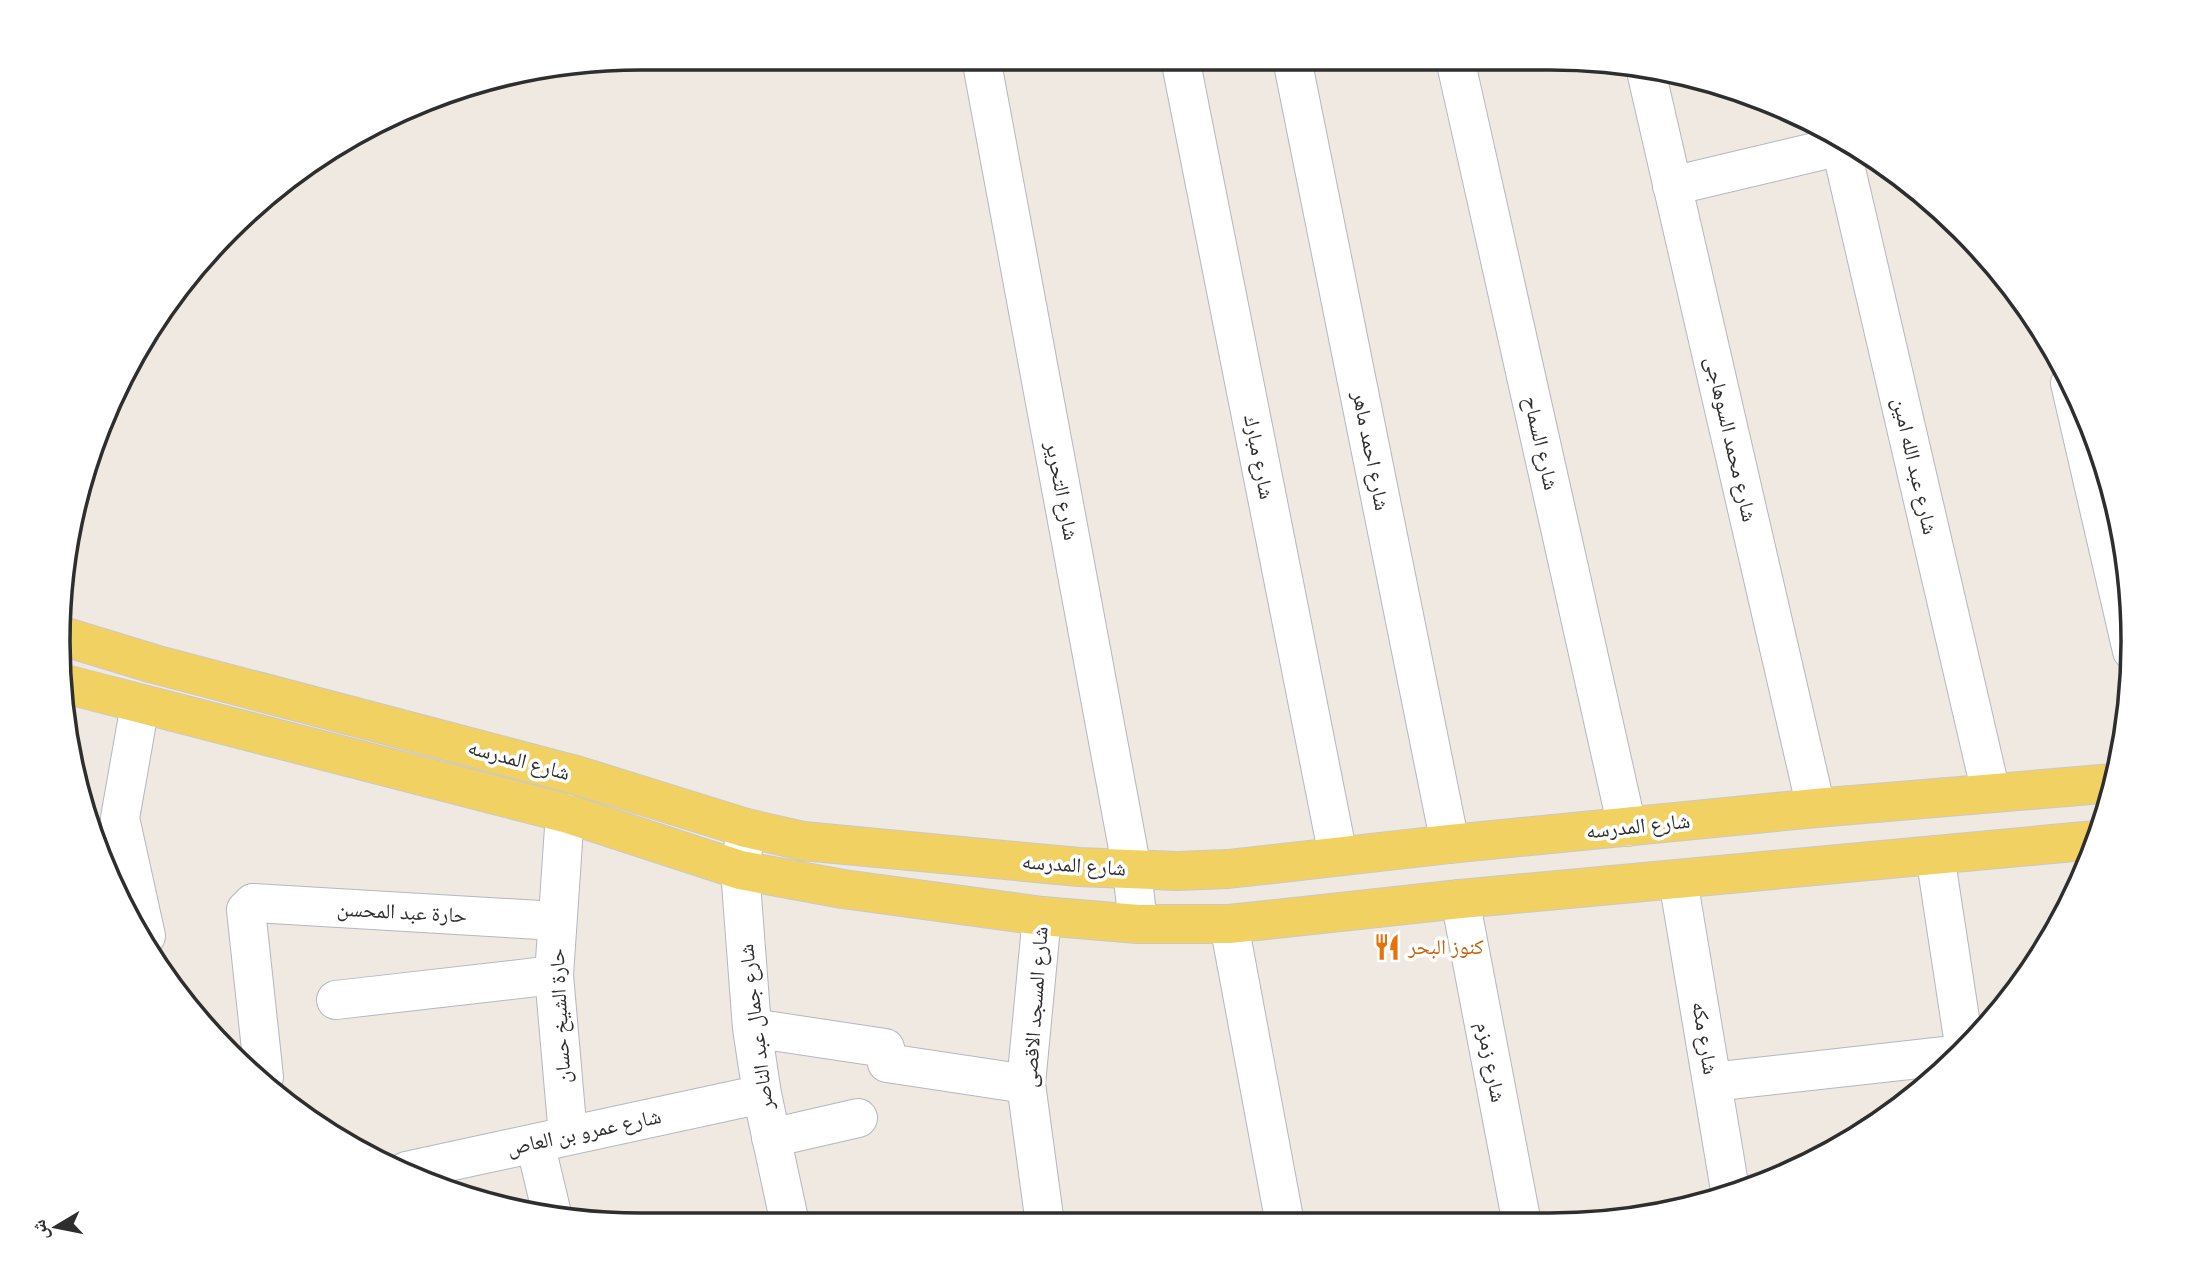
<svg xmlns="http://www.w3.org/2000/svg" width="2191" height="1283" font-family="'Fira Sans Condensed','Noto Naskh Arabic',sans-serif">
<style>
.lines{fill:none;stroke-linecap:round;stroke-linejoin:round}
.minor-casing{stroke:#b4b7c1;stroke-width:40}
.major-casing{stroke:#c9c9c9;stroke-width:40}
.minor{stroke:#fff;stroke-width:38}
.major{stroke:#f2d163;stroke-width:38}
.labels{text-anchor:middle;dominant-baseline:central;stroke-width:7;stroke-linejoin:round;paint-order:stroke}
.street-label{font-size:21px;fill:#2e2e2e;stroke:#fff}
.food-label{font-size:21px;fill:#c56008;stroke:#fff;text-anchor:start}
.rim{fill:none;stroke:#2e2e2e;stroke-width:3.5}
</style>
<rect width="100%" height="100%" fill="#efe9e1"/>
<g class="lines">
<defs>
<path id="minor" d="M981 58 1132 870 1138 924
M1180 58 1338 856
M1292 59 1450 844
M1455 59 1627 827
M1646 71 1816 808
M1839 139 1991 793
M1672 186 1849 144
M2070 383 2132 651
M140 705 120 818 146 936
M565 813 554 975 568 1136
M746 828 740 870 752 1028 762 1094 790 1224
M1935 855 1965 1051
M1678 880 1731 1196
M1460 899 1522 1224
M1042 916 1026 1084 1045 1224
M1229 924 1285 1224
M336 1000 554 975
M752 1028 885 1048 887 1063 1026 1084
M264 1077 246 910 253 903 557 921
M1712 1082 1963 1054
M771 1138 858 1118
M535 1143 552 1214
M406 1171 762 1094"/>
<path id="major" d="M59 635 154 664 576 775 746 828 803 841 1079 867 1177 871 1228 869 1450 844 1816 808 2114 783
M65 684 565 813 740 870 843 889 1042 916 1138 924H1229L1460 899 2096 840"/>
</defs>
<!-- minor casing -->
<use href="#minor" class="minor-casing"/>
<!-- major casing -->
<use href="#major" class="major-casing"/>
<!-- minor -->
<use href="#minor" class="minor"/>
<!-- major -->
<use href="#major" class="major"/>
</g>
<!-- icons -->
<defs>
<symbol id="restaurant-bare" viewBox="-9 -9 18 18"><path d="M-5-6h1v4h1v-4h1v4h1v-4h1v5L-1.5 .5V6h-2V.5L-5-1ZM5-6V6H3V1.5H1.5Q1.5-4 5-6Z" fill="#e8710a" stroke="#fff" stroke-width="2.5" paint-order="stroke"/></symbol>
</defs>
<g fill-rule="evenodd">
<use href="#restaurant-bare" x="1368" y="928" width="38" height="38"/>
</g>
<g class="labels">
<!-- street labels -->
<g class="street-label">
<text transform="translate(1731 439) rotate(77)">شارع محمد السوهاجى</text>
<text transform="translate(1541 443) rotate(77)">شارع السماح</text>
<text transform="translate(1371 451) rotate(79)">شارع احمد ماهر</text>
<text transform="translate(1259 457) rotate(79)">شارع مبارك</text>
<text transform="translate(1915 466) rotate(77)">شارع عبد الله امين</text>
<text transform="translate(1062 491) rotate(79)">شارع التحرير</text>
<text transform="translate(519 760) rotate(15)">شارع المدرسه</text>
<text transform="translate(1638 826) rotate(-6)">شارع المدرسه</text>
<text transform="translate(1074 865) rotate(4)">شارع المدرسه</text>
<text transform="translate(402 912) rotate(3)">حارة عبد المحسن</text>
<text transform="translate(1035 1007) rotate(-86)">شارع المسجد الاقصى</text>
<text transform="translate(560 1016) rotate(-93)">حارة الشيخ حسان</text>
<text transform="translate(756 1027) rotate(-97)">شارع جمال عبد الناصر</text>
<text transform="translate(1705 1038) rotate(81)">شارع مكه</text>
<text transform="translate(1491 1062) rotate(79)">شارع زمزم</text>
<text transform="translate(584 1132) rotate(-12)">شارع عمرو بن العاص</text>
</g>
<!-- food labels -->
<g class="food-label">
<text x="1408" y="947">كنوز البحر</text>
</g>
</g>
<!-- crop -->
<path d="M0 0H2191V1283H0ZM641 70H1550A571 571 0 0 1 2121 641V642A571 571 0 0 1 1550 1213H641A571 571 0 0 1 70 642V641A571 571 0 0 1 641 70Z" fill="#fff" fill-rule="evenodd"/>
<path class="rim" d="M641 70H1550A571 571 0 0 1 2121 641V642A571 571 0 0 1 1550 1213H641A571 571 0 0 1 70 642V641A571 571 0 0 1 641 70Z"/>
<!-- north arrow -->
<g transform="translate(56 1227) rotate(260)" stroke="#ffffff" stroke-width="5" paint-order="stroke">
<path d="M0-5L12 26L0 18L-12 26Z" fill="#2e2e2e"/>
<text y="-10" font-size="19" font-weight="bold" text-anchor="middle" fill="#2e2e2e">ش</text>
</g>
</svg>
